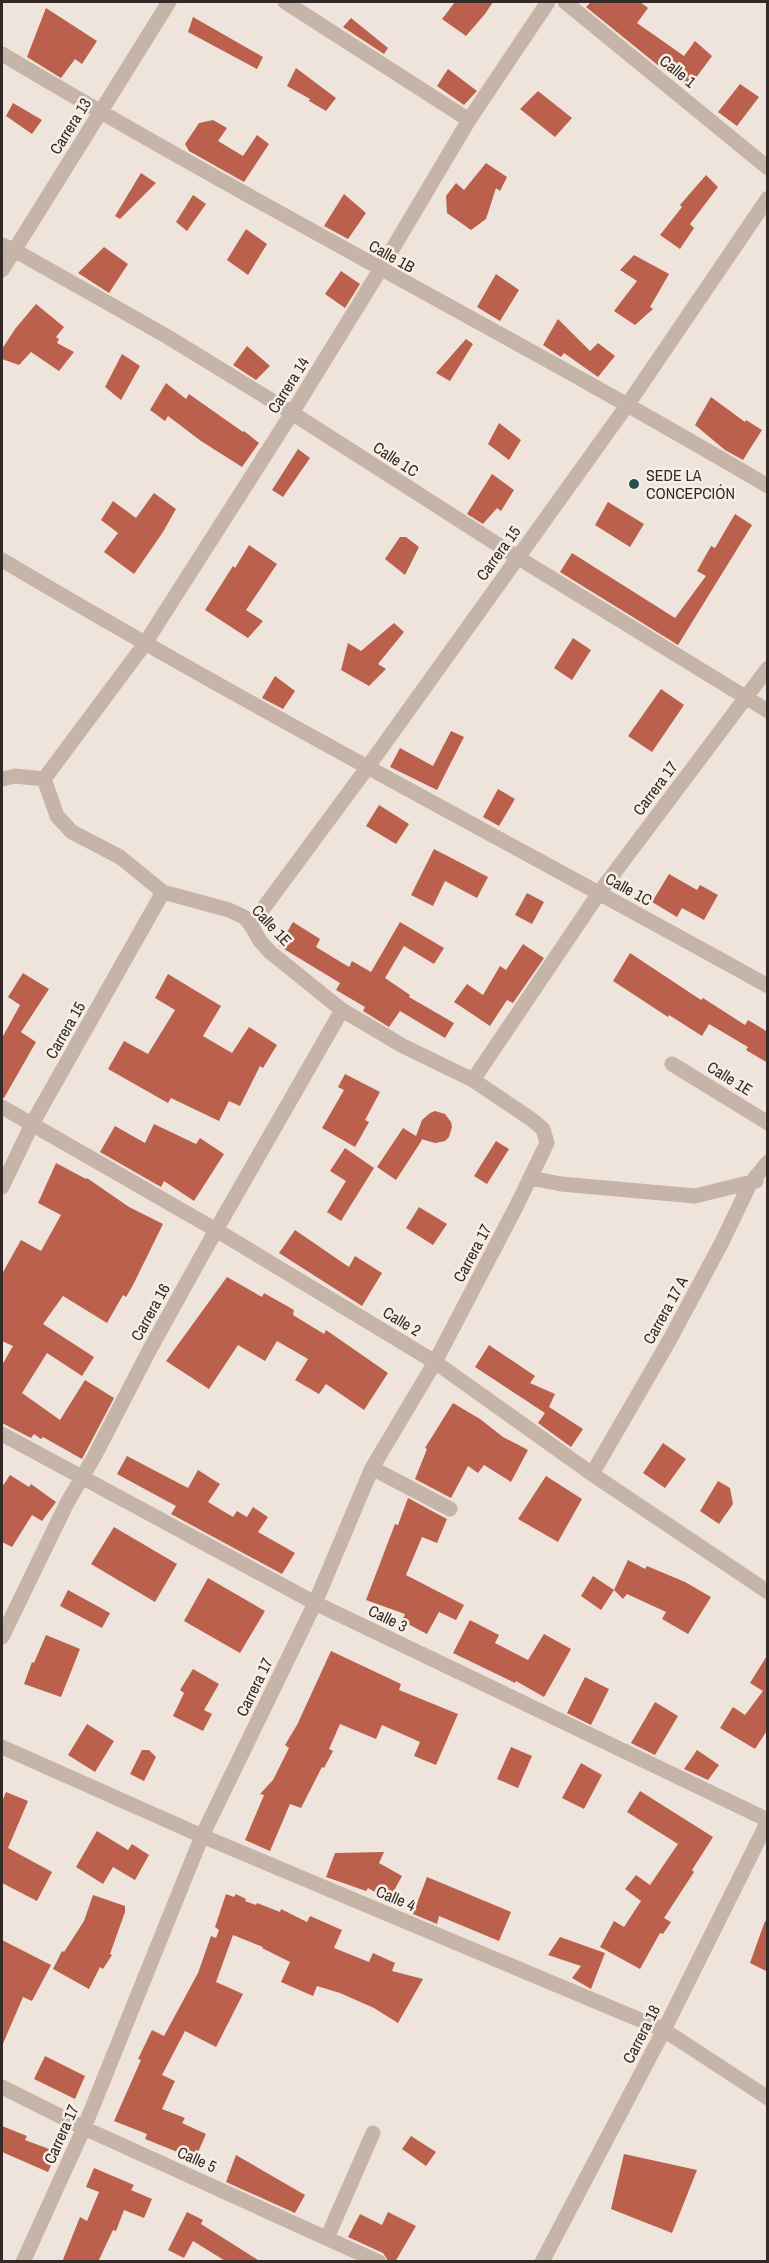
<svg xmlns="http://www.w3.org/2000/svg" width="769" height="2263" font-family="'Archivo Narrow',sans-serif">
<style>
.building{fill:#bb604c}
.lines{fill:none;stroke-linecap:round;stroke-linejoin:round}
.minor{stroke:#c6b4a8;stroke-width:15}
.poi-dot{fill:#215151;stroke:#f7eee6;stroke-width:2}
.labels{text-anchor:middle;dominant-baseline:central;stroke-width:5;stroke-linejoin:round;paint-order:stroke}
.street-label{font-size:16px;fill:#332a27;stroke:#f7eee6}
.poi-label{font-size:16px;fill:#332a27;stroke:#f7eee6;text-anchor:start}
</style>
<rect width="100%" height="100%" fill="#efe4db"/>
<!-- building -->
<path class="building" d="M455 2H493L485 14 466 36 442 19Z
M591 2H640L648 8 637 23 684 56 695 41 712 56 690 86 670 75 586 7Z
M46 8 97 41 82 64 75 59 61 78 27 57Z
M193 17 263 57 257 69 188 32Z
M351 18 388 48 384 54 343 27Z
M296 68 336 98 326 111 309 101 310 99 287 86Z
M448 69 477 91 464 105 437 86Z
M740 84 759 97 737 126 718 112Z
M538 91 572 118 555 137 520 109Z
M13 103 42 120 32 134 6 116Z
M213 120 227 128 218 141 243 156 257 135 269 144 244 182 189 151 185 144 199 123Z
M486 163 507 177 500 191 496 188 486 219 471 230 447 213 446 196 456 183 464 190Z
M141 173 156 183 120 219 115 216Z
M706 175 718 187 690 224 694 228 680 249 660 235 682 207 680 205Z
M344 194 366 213 348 239 324 226Z
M193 195 206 204 187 231 176 222Z
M246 229 267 244 248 275 227 260Z
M104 247 128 264 109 293 78 273Z
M634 255 669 274 650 307 653 309 635 325 614 311 637 281 620 270Z
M341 271 360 284 345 308 325 294Z
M496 274 519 290 500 321 477 307Z
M36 304 64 327 56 337 59 339 57 343 74 352 59 371 31 352 19 365 2 359V349L15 329Z
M558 319 590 351 598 343 615 356 598 377 564 353 561 357 543 345Z
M466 339 473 344 450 381 436 373Z
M247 346 270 366 256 380 233 365Z
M122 354 140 366 121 400 105 387Z
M166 383 186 399 189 394 243 432 244 431 259 443 242 467 201 441 168 416 165 421 150 410Z
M711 397 745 422 746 420 762 430 743 460 725 450 695 425Z
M499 423 521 440 509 460 488 444Z
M298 449 310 458 283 497 272 490Z
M492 474 514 490 501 511 497 508 483 524 467 514Z
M154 493 176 509 163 532 134 574 104 552 118 533 101 520 113 501 136 518Z
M608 502 644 524 630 547 595 525Z
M735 514 752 525 678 645 560 572 572 553 675 618 706 576 697 571 711 546 715 548Z
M400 537H406L419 547 405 575 385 559Z
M249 545 277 564 246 610 263 621 248 638 205 610 233 566 235 568Z
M394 623 404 632 378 664 386 669 369 686 341 670 348 643 361 651Z
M573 638 591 650 572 680 554 668Z
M275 676 295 691 283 709 262 698Z
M661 689 684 705 652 752 628 736Z
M451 731 464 737 437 790 390 767 400 748 433 766Z
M498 789 515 799 499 826 483 817Z
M379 805 409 824 396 844 366 826Z
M434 849 488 877 477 898 445 881 433 906 411 895Z
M669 874 697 890 700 885 718 895 704 920 682 908 677 917 652 902Z
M527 893 544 902 532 924 515 915Z
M293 922 320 939 316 947 349 967 352 961 371 972 400 922 444 948 434 964 404 946 385 978 410 995 409 997 454 1023 445 1038 400 1011 389 1027 363 1011 365 1007 336 990 340 983 279 946Z
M523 944 544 958 513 1003 507 1000 490 1026 454 1002 467 984 483 995 500 966 506 970Z
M630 953 701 1000 703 998 745 1025 748 1020 768 1032V1063L746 1050 748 1047 709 1024 702 1036 669 1015 668 1017 613 981Z
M23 973 49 989 21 1032 36 1042 4 1098 2 1097V1038L20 1005 8 997Z
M168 974 221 1006 203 1036 232 1053 249 1027 277 1045 263 1068 260 1066 240 1106 229 1101 219 1121 171 1098 168 1103 108 1069 124 1041 148 1054 175 1010 155 998Z
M345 1074 380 1092 365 1120 369 1122 355 1147 322 1128 344 1090 338 1087Z
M435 1111 445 1114 451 1122 452 1127 449 1137 445 1141 435 1143 421 1139 422 1140 396 1180 377 1167 403 1128 416 1136 422 1120 430 1113Z
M154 1124 196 1144 200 1138 224 1154 194 1201 164 1181 161 1187 100 1152 115 1126 145 1143Z
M496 1141 509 1149 487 1184 474 1176Z
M345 1148 374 1168 341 1221 327 1212 346 1181 330 1171Z
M56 1163 86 1179 87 1178 129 1207 163 1224 133 1285 126 1297 123 1295 107 1323 63 1296 43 1324 94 1357 82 1376 47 1353 22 1393 60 1420 85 1380 114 1398 82 1459 43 1437 41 1439 34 1434 31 1438 2 1423V1365L13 1346 2 1341V1274L21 1240 41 1251 61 1215 38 1203Z
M419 1207 447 1224 433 1245 406 1228Z
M295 1230 349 1267 355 1256 382 1273 362 1306 279 1253Z
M227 1277 262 1297 264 1293 294 1310 293 1315 324 1334 326 1330 388 1373 364 1410 326 1384 319 1394 295 1380 308 1359 277 1341 265 1361 238 1345 209 1389 166 1361Z
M489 1345 535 1376 530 1383 555 1394 549 1407 583 1429 571 1447 538 1423 545 1413 475 1367Z
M453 1403 480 1419 503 1437 528 1450 511 1482 484 1465 478 1473 468 1466 451 1498 415 1479 427 1449 425 1448Z
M663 1443 686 1459 665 1488 643 1473Z
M127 1456 188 1488 198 1470 220 1484 208 1502 233 1517 237 1511 247 1517 253 1507 268 1517 258 1532 295 1553 282 1574 171 1514 176 1506 117 1474Z
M10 1475 29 1487 31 1484 56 1502 42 1521 32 1515 12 1547 2 1542V1487Z
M546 1476 582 1499 558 1542 518 1519Z
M718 1481 730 1488 733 1504 719 1524 700 1511Z
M408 1498 447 1519 437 1543 422 1537 406 1575 464 1605 456 1620 439 1612 427 1634 402 1621 405 1614 366 1600 395 1524 398 1525Z
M114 1527 177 1564 155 1602 91 1564Z
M628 1560 645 1569 647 1566 685 1582 711 1597 688 1634 662 1619 666 1612 627 1594 623 1599 614 1590Z
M593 1576 614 1590 601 1610 581 1596Z
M208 1578 265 1611 240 1653 184 1621Z
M68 1590 110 1613 102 1628 60 1606Z
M470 1620 499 1635 495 1643 528 1660 544 1634 571 1649 544 1697 516 1681 515 1683 453 1653Z
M46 1635 80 1649 61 1697 24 1684 32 1662 34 1663Z
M331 1651 401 1684 399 1690 458 1714 436 1765 414 1756 420 1742 382 1725 376 1739 340 1724 329 1749 333 1751 324 1768 322 1767 301 1808 290 1804 270 1851 245 1840 264 1795 260 1794 273 1780 289 1748 285 1745 297 1725Z
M768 1654V1729L755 1749 720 1728 733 1707 745 1715 763 1691 750 1683Z
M193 1669 219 1684 204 1710 212 1714 203 1731 173 1716 184 1693 180 1690Z
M585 1677 609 1689 591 1725 567 1713Z
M655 1702 678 1716 655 1755 631 1743Z
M87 1724 114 1741 95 1772 68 1755Z
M511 1747 532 1756 518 1788 497 1779Z
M142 1750H149L156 1757 144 1781 130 1774Z
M697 1750 719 1765 708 1780 684 1769Z
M581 1763 602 1775 584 1809 562 1798Z
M640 1791 713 1837 692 1870 694 1872 664 1918 671 1922 663 1934 660 1933 640 1969 600 1947 614 1921 624 1927 641 1901 625 1889 636 1875 650 1885 678 1844 627 1812Z
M6 1792 28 1801 8 1848 52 1872 37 1901 2 1883V1802Z
M97 1831 128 1850 132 1844 149 1855 135 1880 113 1867 103 1884 76 1867Z
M384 1852 379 1863 402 1876 389 1900 368 1888 366 1891 326 1877 335 1853Z
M427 1877 511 1912 499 1941 439 1916 437 1924 413 1914Z
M226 1894 234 1897 236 1894 246 1899 245 1901 256 1905 257 1903 280 1912 281 1909 307 1922 310 1916 342 1930 334 1948 369 1962 373 1953 395 1963 392 1971 423 1979 398 2023 374 2008 340 1993 317 1986 313 1996 281 1982 290 1962 262 1948 263 1947 233 1935 216 1982 243 1994 216 2047 185 2031 162 2075 175 2081 162 2109 185 2118 182 2123 206 2134 195 2159 145 2139 147 2134 114 2121 141 2060 138 2059 152 2030 164 2036 198 1973 211 1936 216 1938 219 1930 215 1927Z
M93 1895 125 1906V1912L110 1954 112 1955 103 1969 100 1967 89 1989 53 1969 62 1951 64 1952 84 1921Z
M765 1921H768V1972L750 1963Z
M560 1937 605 1953 591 1989 572 1978 581 1966 548 1955Z
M2 1940 51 1965 32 2001 23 1997 2 2046Z
M45 2056 85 2076 75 2099 34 2079Z
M2 2126 27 2136 25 2140 57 2152 48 2172 2 2152Z
M411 2136 436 2152 426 2166 402 2149Z
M624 2154 697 2170 672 2233 611 2209Z
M236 2155 305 2195 295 2213 226 2182Z
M94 2168 134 2185 131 2190 152 2199 144 2218 124 2210 116 2231 113 2230 98 2262H62L80 2217 87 2221 99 2192 86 2187Z
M187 2212 203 2220 201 2224 261 2262H227L193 2241 184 2258 168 2250Z
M388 2212 416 2226 395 2262H389L383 2253 348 2237 360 2214 382 2225Z"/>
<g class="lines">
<!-- minor -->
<path class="minor" d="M285 2 469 120
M565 2 768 168
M2 54C253 204 515 337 768 486
M2 245 14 250 168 337 292 413 517 557 768 711
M2 270 169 2
M2 560C253 709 512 844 768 986
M2 779 15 776 44 779
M44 779 144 645 292 413 380 270 469 120 548 2
M251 925 367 768 628 404 768 198
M672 1064 768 1123
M473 1080 599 893 768 668
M2 1107 216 1230 435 1362 592 1474 768 1592
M531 1178 561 1184 695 1196 756 1181
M2 1187 32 1124 163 892
M2 1434 315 1603 768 1820
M372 1468 450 1509
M592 1474 669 1341 721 1244 750 1184 768 1162
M2 1637 67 1503 94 1457 150 1349 216 1230 342 1010
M2 1747 202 1836 664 2030 768 2098
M2 2087 84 2128 379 2262
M327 2238 373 2133
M23 2262 84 2128 202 1836 315 1603 372 1468 435 1362 516 1207 547 1143 543 1129 531 1119 473 1080 403 1046 342 1010 270 952 260 941 251 925 244 917 229 910 163 892 120 857 72 832 57 816 44 779
M542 2262 664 2030 768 1821"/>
</g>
<!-- markers -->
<circle class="poi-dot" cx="634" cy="484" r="6"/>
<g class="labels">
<!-- street labels -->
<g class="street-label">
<text transform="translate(678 71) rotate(39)">Calle 1</text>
<text transform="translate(70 126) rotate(-58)">Carrera 13</text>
<text transform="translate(392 256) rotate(29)">Calle 1B</text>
<text transform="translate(288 385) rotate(-58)">Carrera 14</text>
<text transform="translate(396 459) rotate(33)">Calle 1C</text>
<text transform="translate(498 553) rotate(-54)">Carrera 15</text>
<text transform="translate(655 788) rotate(-53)">Carrera 17</text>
<text transform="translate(629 889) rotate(29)">Calle 1C</text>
<text transform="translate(272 925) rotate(47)">Calle 1E</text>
<text transform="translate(65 1030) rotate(-60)">Carrera 15</text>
<text transform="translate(730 1078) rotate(32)">Calle 1E</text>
<text transform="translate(472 1253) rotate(-62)">Carrera 17</text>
<text transform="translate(665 1310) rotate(-61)">Carrera 17 A</text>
<text transform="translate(150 1312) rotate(-61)">Carrera 16</text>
<text transform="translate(402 1321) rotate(31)">Calle 2</text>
<text transform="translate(388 1618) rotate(26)">Calle 3</text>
<text transform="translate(254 1687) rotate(-64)">Carrera 17</text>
<text transform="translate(396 1898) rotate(23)">Calle 4</text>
<text transform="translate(641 2034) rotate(-63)">Carrera 18</text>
<text transform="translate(61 2134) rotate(-66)">Carrera 17</text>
<text transform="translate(197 2159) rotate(24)">Calle 5</text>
</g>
<!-- poi labels -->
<g class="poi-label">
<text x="646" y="475">SEDE LA<tspan x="646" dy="18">CONCEPCIÓN</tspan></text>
</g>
</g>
<!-- border -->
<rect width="769" height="2263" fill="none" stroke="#332a27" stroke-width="6"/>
</svg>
